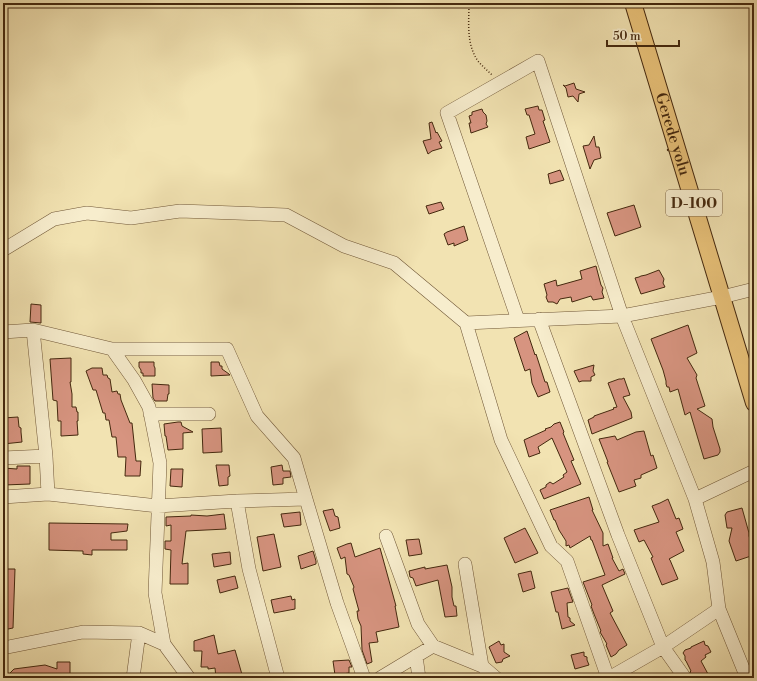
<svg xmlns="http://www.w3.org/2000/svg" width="757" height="681" font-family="'Libre Bodoni',serif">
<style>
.building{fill:#d79480;stroke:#44280e}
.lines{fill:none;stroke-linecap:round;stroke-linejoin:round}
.minor-casing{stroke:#705737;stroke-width:14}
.major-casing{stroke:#44280e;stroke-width:18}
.path{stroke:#44280e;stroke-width:1.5;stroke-dasharray:1 2;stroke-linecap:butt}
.minor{stroke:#f7edcd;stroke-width:13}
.major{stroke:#e9c279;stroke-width:16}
.labels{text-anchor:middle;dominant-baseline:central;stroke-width:4;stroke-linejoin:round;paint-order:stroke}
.shield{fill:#f7edcd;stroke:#7a6347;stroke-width:1}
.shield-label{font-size:15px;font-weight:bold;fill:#44280e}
.street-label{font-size:16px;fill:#44280e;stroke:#f7edcd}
</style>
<rect width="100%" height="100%" fill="#f2e3b2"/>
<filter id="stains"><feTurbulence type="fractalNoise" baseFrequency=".005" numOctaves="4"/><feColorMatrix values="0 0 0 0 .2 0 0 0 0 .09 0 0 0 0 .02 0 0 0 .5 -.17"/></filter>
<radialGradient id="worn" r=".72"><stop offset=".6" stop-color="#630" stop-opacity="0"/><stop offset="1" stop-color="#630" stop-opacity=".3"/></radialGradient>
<!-- building -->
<path class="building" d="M574 83 576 89 585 92 579 94 578 102 573 96 568 97 566 88 563 85 565 86Z
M538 106 539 110H542L545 120 543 121 550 142 529 149 526 137 535 134 529 115H527L525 109Z
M482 109 483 112 486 115 487 121 486 124 488 127 471 133 469 123H471L469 116 472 115V112Z
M432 122 436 133 437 132 442 141 439 142 442 148 432 151 428 154 423 141 431 139 429 123Z
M594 136 596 147H599L601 158 594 160 590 169 583 146 589 145Z
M560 170 564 180 550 184 548 174Z
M441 202 444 209 429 214 426 206Z
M634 205 641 227 615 236 607 213Z
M464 226 468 240 454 246V243L448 245 444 234 447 232Z
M596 266 601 285 603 288 602 292 604 298 593 300 591 296 572 302 571 297 560 299 557 304 553 302H548L546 297 547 295 544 284 556 280 557 286 582 279 580 271Z
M659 270 664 279 663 283 665 287 641 294 635 278 639 277 641 276 646 275Z
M31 304 41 305V323L30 322Z
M688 325 697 353 687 358 697 375 696 378 705 406 697 409 712 419 713 427 720 449V452L718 455 704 459 690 412 685 415 678 389 670 392 669 387H667L666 384V381L663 370 651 339Z
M527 331 535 355 536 354 545 382H547L550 392 538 397 532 383 530 369 525 371 514 338Z
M71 358V382H70L72 394V407H76L77 412H78V421H77L78 435 61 436V421H58L57 401 53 400 50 359Z
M139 362H154V366L155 368V376H143V373H141V370L139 367Z
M211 362H219L220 366H222V369L229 374 230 375 211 376Z
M594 365 593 371 595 375 591 377V381H582L579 382 574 371Z
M92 368H102L103 375H107L108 378 110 379 112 392 117 391 118 394H120L121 400 130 423H132L136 461H141L140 476H125L126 457H118L116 437H112L109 420H106L105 413H103L96 390H93L86 371Z
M624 378 630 395 623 397 631 412 632 418 592 434 588 420 594 417V416L614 409 613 408 617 407 608 383 619 379H622Z
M152 384 169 385V394H168L167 401H155L153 398Z
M18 417 19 427 21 428V432L22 442 3 444V418Z
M178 422H181L182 426 193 432 183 433V449L168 450 166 436H165L164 424Z
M560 422 564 432 563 433 574 460 571 461 581 484 544 499 540 490 546 487V485L550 482 553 484 564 477 563 475 567 472 552 438 538 447 540 453 529 457 524 440 546 430 545 429 551 427 554 424Z
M221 428 222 452 203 453 202 429Z
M644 431 651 456 653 455 657 468 641 475V478L634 480 636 486 619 492 607 462H608L599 439 615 436 617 440 636 432Z
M216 465H229L230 476 228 477V485L219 486Z
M282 465 283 471H290L291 477 283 478V484L273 485 271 467Z
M17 466H30V484L4 485 3 468 17 469Z
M171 469H183L182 487 170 486Z
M589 497 593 510H592L603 533V546L608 544 613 558H612L619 571 623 569 625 574 602 585 613 611 610 613 627 645 619 650 616 654 611 657 606 645 607 644 600 632 601 631 594 614 591 606 592 605 583 582 605 575 592 540H591L590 536 570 548 569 545 566 546V541L559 530 555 520H554L550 510Z
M668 499 676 519 679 518 683 529 676 532 684 551 669 559 670 560 678 579 662 585 651 558 653 557 644 540 639 542 634 530 659 522 652 506 660 503Z
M742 508 749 533V536L754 552V555L736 561 729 541 732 528H727L725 515 727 512Z
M333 509 335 516 338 517 340 528 330 531 323 511Z
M300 512 301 525 284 527 281 514Z
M224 514 226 529 186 531 182 564 188 563V584H170L171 550 165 549V541H171V525L166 526V517L191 516V515L207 516Z
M49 523 128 524 127 531 111 533V540H127V550H92V555L83 554V551L49 550Z
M525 528 538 553 515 563 504 538Z
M274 534 281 567 263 571 257 537Z
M419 539 422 554 409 556 406 540Z
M351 543 355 557 380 548 396 606H395L399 627 376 632 378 642 369 643 372 662 367 664 362 650 361 626 358 619 357 611H359L353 589 354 587 349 575 347 574 345 557 341 559 337 548 347 544Z
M313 551 316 561V564L301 569 298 556Z
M230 552 231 564 214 567 212 554Z
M447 565 452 587V597L454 606H456L457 616 445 617 438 580 416 586 413 578 410 577 409 571 425 567V569Z
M6 569H15L13 628 3 630V570H6Z
M531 571 535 588 523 592 518 574Z
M235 576 238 588 220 593 217 580Z
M568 588 573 602 567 603 568 617 570 618V621L575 625 562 629 558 612H556L551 592Z
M291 596 292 600 295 599V609L274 613 271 600Z
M214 635 218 654 235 650 243 678H216L215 668 208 669V667H201L202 651H194V641Z
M499 641 501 645 504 644V652L510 656 503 659 502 662 496 663 489 647Z
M704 641 705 645 708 646 711 652 705 655 706 657 701 661 708 674 701 678H693L690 672 691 671 686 661 685 660V656L683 653 685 650 691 648V647Z
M584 652V656L587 657V660L589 665 575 669 571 655Z
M349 660 352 667H349V673L335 675 333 661Z
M57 662H70V678H5L14 669 45 665 57 669Z"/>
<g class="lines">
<defs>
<path id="minor" d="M3 250 54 219 87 213 131 218 180 211 286 215 344 246 394 263 466 323
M539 319 618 535 663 647 685 678
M518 320 447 113 538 61 622 316 695 499
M33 330 46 456 48 494
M3 332 33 330 112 349 134 380 149 407 160 463 155 593 164 644 189 678
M112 349H227L257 416 294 458 306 499
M150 414H209
M3 458 46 456
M3 497 48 494 158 506 237 501 306 499 337 603 364 678
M237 501 249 569 278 678
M386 536 418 624 433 646
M465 564 482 666
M719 609 747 678
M3 648 83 632 139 633 164 644
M416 656 419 678
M133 678 139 633
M380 678 433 646 482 666 496 678
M608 678 567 561 551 546 501 440 466 323 622 316 722 297 754 289
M609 678 663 647 719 609 713 562 695 499 754 471"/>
<g id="major">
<path id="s1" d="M633 3 754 403"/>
</g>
</defs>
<!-- minor casing -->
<use href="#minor" class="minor-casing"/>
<!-- major casing -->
<use href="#major" class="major-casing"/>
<!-- path -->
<path class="path" d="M469 3C469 23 466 44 478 61 482 66 487 70 492 75"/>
<!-- minor -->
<use href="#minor" class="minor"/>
<!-- major -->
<use href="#major" class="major"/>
</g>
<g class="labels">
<!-- shield labels -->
<rect class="shield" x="666" y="190" width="56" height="26" rx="3"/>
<g class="shield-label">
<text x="694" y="203">D-100</text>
</g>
<!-- street labels -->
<g class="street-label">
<text stroke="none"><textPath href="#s1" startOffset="137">Gerede yolu</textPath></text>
</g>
</g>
<!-- margin -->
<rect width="757" height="681" fill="none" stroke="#f2e3b2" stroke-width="16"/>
<rect x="4" y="4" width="749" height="673" fill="none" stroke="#44280e" stroke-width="2"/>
<rect x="8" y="8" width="741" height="665" fill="none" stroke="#44280e"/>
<!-- scale -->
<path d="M607 40v6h72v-6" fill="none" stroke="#44280e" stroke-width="2"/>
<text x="613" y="40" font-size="12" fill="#44280e" stroke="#f7edcd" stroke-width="3" paint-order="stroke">50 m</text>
<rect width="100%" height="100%" filter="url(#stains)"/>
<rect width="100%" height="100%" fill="url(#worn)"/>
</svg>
